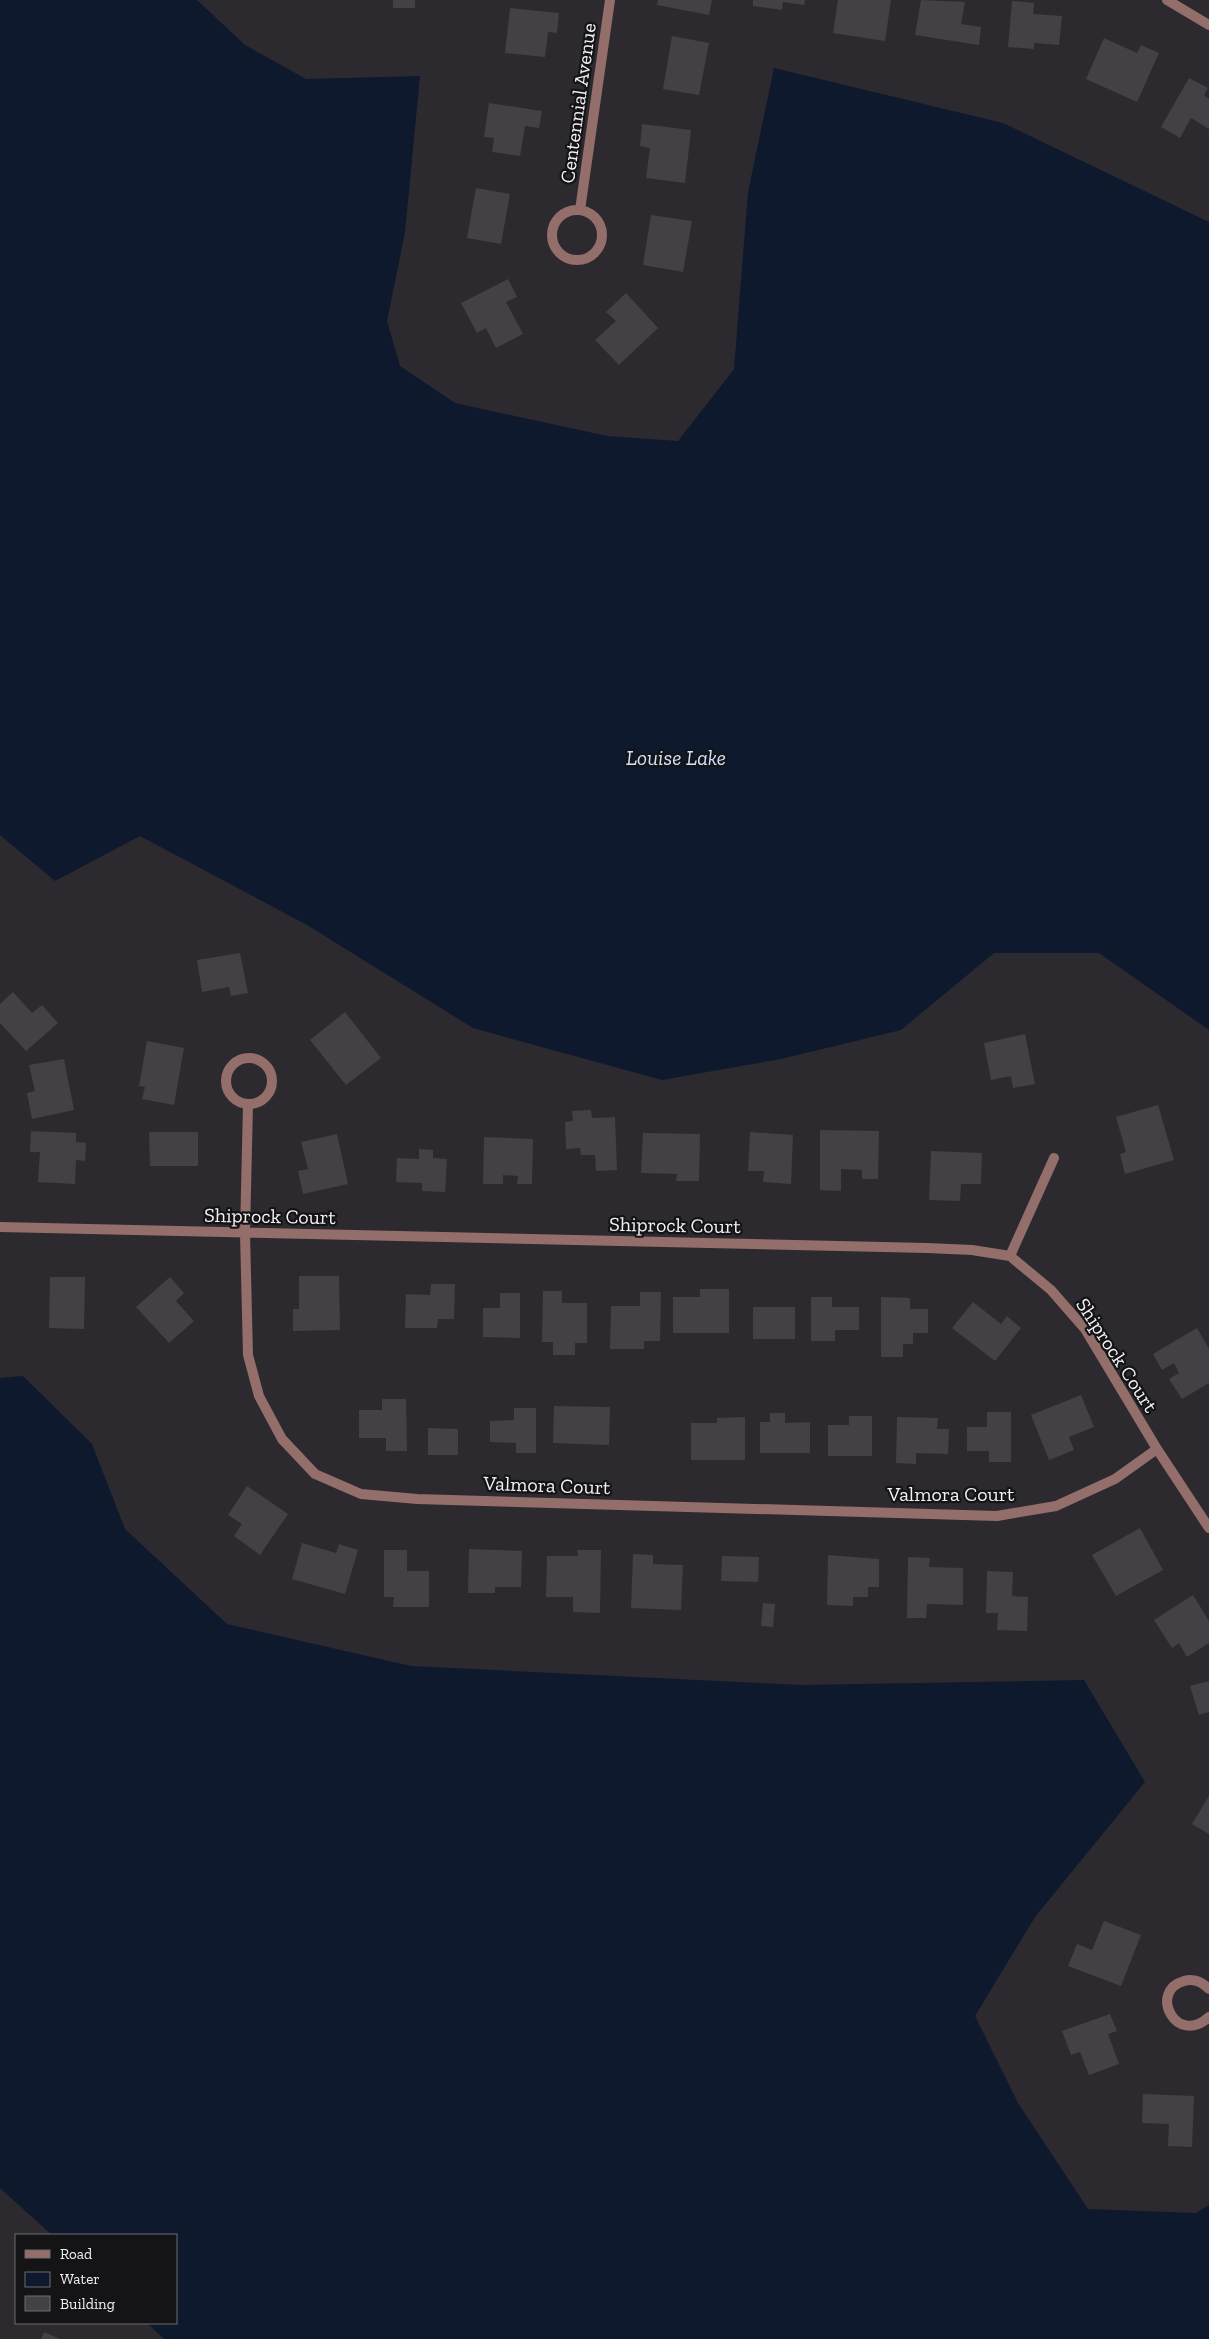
<svg xmlns="http://www.w3.org/2000/svg" width="1209" height="2339" font-family="'Zilla Slab',serif">
<style>
.water{fill:#0e192e}
.building{fill:#434145}
.lines{fill:none;stroke-linecap:round;stroke-linejoin:round}
.street{stroke:#936e6a;stroke-width:10}
.labels{text-anchor:middle;dominant-baseline:central;stroke-width:4.5;stroke-linejoin:round;paint-order:stroke}
.street-label{font-size:20px;fill:#f2f1f4;stroke:#141315}
.water-label{font-size:21px;font-style:italic;fill:#d0e1ff;stroke:#141315}
</style>
<rect width="100%" height="100%" fill="#2c2a2e"/>
<!-- water -->
<path class="water" d="M0 0H197L245 45 306 79 420 76 405 232 387 321 400 366 455 403 607 436 678 441 734 369 748 192 774 68 1003 123 1209 222V1030L1099 953H994L901 1030 781 1059 662 1080 473 1028 307 925 140 836 55 881 0 835Z
M23 1376 92 1444 125 1529 227 1624 411 1666 801 1685 1084 1680 1145 1782 1035 1917 975 2016 1018 2103 1088 2209 1196 2213 1209 2205V2339H164L147 2323H176V2235H52L0 2188V1378Z"/>
<!-- building -->
<path class="building" d="M393 0H415V8H393Z
M658 0H712L709 15 657 5Z
M753 0H805L804 5 783 2 782 10 753 6Z
M838 0H891L885 41 833 33Z
M921 0 965 2 961 24 981 27 979 45 915 35Z
M1012 1 1034 3 1033 14 1062 16 1059 45 1034 43V49L1008 47Z
M510 8 559 13 557 33 548 32 545 57 505 53Z
M672 36 709 43 699 95 663 89Z
M1104 38 1137 53 1141 45 1159 53 1137 102 1086 79Z
M1189 78 1208 88 1204 95 1209 99V129L1191 118 1180 138 1161 127Z
M489 103 542 111 539 128 525 126 520 156 492 152 494 138 484 137Z
M642 124 691 130 685 183 646 178 650 148 640 146Z
M476 188 510 194 501 244 467 238Z
M651 215 692 221 683 272 643 265Z
M508 279 517 297 506 302 523 334 496 348 486 328 477 333 461 303Z
M626 293 658 328 619 365 595 340 616 321 606 312Z
M240 953 248 993 231 996 229 987 202 992 197 960Z
M13 992 32 1013 42 1005 58 1023 26 1051 0 1023V1004Z
M345 1012 381 1058 346 1085 310 1040Z
M1025 1034 1035 1084 1013 1088 1011 1076 991 1080 984 1043Z
M147 1041 184 1048 174 1105 142 1099 145 1087 139 1086Z
M64 1059 74 1110 32 1119 27 1093 35 1091 29 1065Z
M1158 1105 1174 1160 1125 1174 1120 1154 1126 1152 1116 1117Z
M591 1110 592 1118 615 1117 617 1170 596 1171 595 1155H581L580 1148 566 1149 565 1122 573 1121 572 1111Z
M820 1130 879 1131 878 1179H862V1170L841 1169V1191L820 1190Z
M31 1131 76 1133V1142L86 1143 85 1161 76 1160 75 1184 38 1182 40 1152H30Z
M149 1132H198V1166H150Z
M750 1132 793 1135 791 1184 763 1182 764 1171H748Z
M643 1133 700 1134 699 1181H676L677 1174 641 1173Z
M337 1134 348 1184 303 1194 298 1171 308 1169 301 1142Z
M484 1137 533 1139 532 1184H517L518 1176 503 1175V1184H483Z
M419 1149 433 1150V1158L447 1159 445 1192 422 1191V1183L396 1182 397 1158 419 1159Z
M931 1151 982 1153 981 1184H961L960 1201 929 1200Z
M299 1276H339L340 1330 293 1331V1309H299Z
M50 1277H85L84 1329 49 1328Z
M170 1277 184 1293 176 1301 194 1321 169 1343 136 1307Z
M431 1284H455L454 1319H438L437 1328H405L406 1294 430 1295Z
M700 1289H729V1333H673V1297H700Z
M543 1291H562V1303H587V1343H575V1355H553V1342H542Z
M640 1292H661L660 1341H644V1349H610L611 1306H640Z
M500 1293H520V1338L483 1337V1308H500Z
M811 1297H832V1307H859V1330H835V1341H811Z
M881 1297 910 1298V1309H928V1333H913V1344H903V1357H881Z
M973 1302 1001 1324 1007 1316 1021 1328 995 1361 952 1328Z
M753 1307H795V1339H753Z
M1197 1328 1209 1349V1383L1182 1399 1169 1379 1179 1373 1174 1363 1162 1370 1153 1354Z
M1081 1395 1094 1427 1069 1437 1074 1450 1049 1460 1031 1415Z
M382 1399H406L407 1451H386V1438H359V1410H382Z
M554 1406 610 1407 609 1445 553 1443Z
M514 1408H536V1453H516V1443L490 1442V1421L514 1420Z
M987 1412H1011V1462H989V1451H967V1427H987Z
M770 1413H785V1423L810 1422V1453H760V1422H770Z
M849 1416H872V1456H828V1425H849Z
M745 1417V1460H691V1423H717V1418Z
M897 1417 938 1418 937 1429H949L948 1454 916 1453V1464L896 1463Z
M428 1428 458 1429V1455H428Z
M247 1486 288 1514 260 1555 234 1536 242 1524 228 1515Z
M1140 1528 1163 1570 1116 1596 1092 1555Z
M302 1543 336 1553 339 1544 358 1550 345 1594 292 1579Z
M469 1549 522 1551 521 1587H495V1593H468Z
M384 1550H407V1571H429V1607H393L394 1597H384Z
M577 1550H601L600 1613 573 1612V1597H546L547 1556H578Z
M633 1554 653 1555V1564L683 1565 681 1610 631 1608Z
M828 1555 879 1559V1587H868V1597H853V1606L827 1605Z
M722 1556 759 1557 758 1582 721 1581Z
M908 1557 930 1558 929 1567 963 1568V1605L927 1604 926 1618H907Z
M987 1571 1013 1572 1012 1596 1028 1597 1027 1631 997 1630 998 1613H986Z
M1193 1595 1209 1621V1643L1187 1657 1179 1643 1172 1648 1154 1620Z
M763 1603 775 1604 773 1627 761 1626Z
M1209 1681V1712L1199 1715 1190 1686Z
M1209 1796V1834L1192 1824Z
M1104 1921 1141 1935 1121 1986 1068 1966 1077 1944 1092 1950Z
M1110 2014 1117 2031 1108 2034 1119 2064 1089 2075 1080 2052 1071 2055 1062 2031Z
M1143 2094 1194 2096 1192 2147 1168 2146 1169 2124 1142 2123Z
M44 2332 60 2339H41Z"/>
<g class="lines">
<!-- street -->
<path class="street" d="M1167 0 1209 25
M580 210 610 0
M552 235a25 25 0 1 1 50 0a25 25 0 1 1-50 0Z
M226 1081a23 23 0 1 1 46 0a23 23 0 1 1-46 0Z
M248 1104 245 1233 248 1355 259 1396 282 1439 315 1474 361 1494 417 1499 997 1516 1056 1506 1115 1479 1157 1449
M0 1227 927 1248 972 1250 1010 1256 1051 1290 1085 1329 1157 1449 1209 1528
M1010 1256 1054 1158
M1209 1989C1202 1982 1194 1978 1184 1981 1148 1991 1176 2047 1209 2017"/>
</g>
<g class="labels">
<!-- street labels -->
<g class="street-label">
<text transform="translate(578 103) rotate(-82)">Centennial Avenue</text>
<text transform="translate(270 1216) rotate(1)">Shiprock Court</text>
<text transform="translate(675 1225) rotate(1)">Shiprock Court</text>
<text transform="translate(1117 1355) rotate(57)">Shiprock Court</text>
<text transform="translate(547 1485) rotate(2)">Valmora Court</text>
<text x="951" y="1494">Valmora Court</text>
</g>
<!-- water labels -->
<g class="water-label">
<text x="676" y="757">Louise Lake</text>
</g>
</g>
<!-- legend -->
<rect x="15" y="2234" width="162" height="90" fill="#141315" stroke="#6d6c6e"/>
<rect x="25" y="2250" width="25" height="8" fill="#936e6a" stroke="#6d6c6e"/>
<text x="60" y="2259" font-size="15" fill="#f2f1f4">Road</text>
<rect x="25" y="2272" width="25" height="15" fill="#0e192e" stroke="#6d6c6e"/>
<text x="60" y="2284" font-size="15" fill="#f2f1f4">Water</text>
<rect x="25" y="2296" width="25" height="15" fill="#434145" stroke="#6d6c6e"/>
<text x="60" y="2309" font-size="15" fill="#f2f1f4">Building</text>
</svg>
